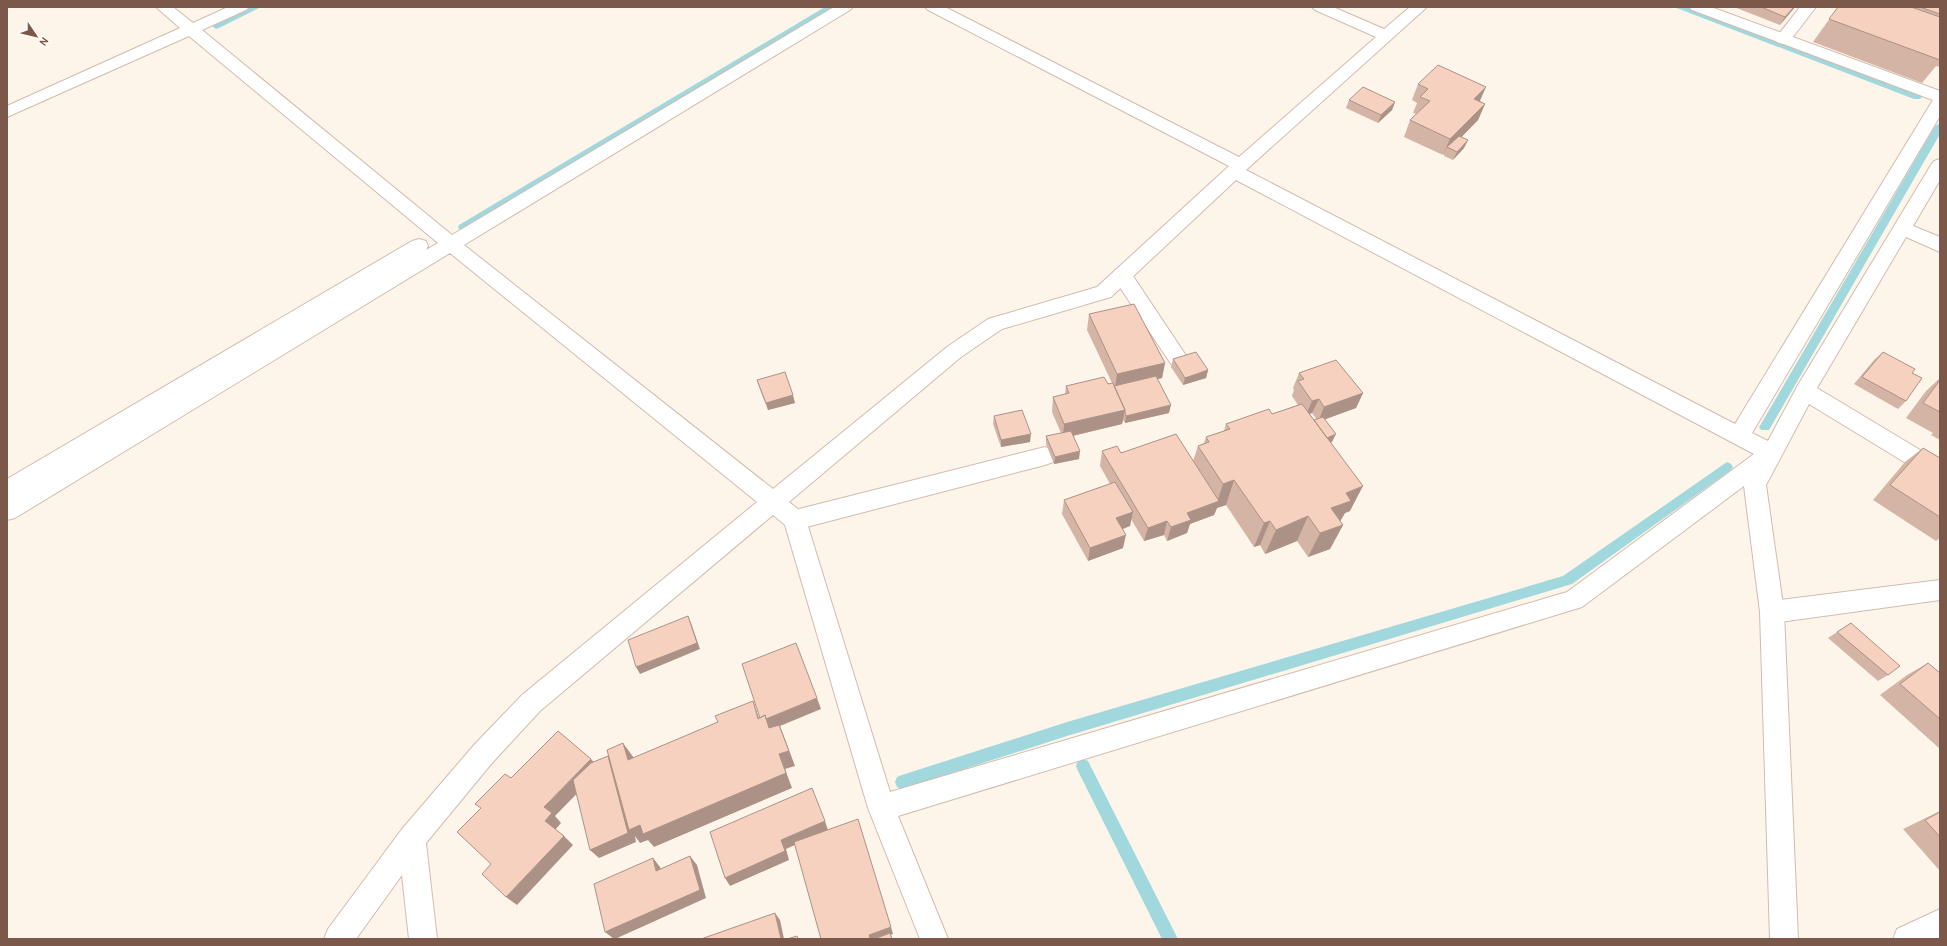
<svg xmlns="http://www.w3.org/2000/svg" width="1947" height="946" font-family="Karla,sans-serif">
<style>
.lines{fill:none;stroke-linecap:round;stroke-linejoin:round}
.stream{fill:#a1d8dd;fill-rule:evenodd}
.service-casing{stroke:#d2bbae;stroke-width:2}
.minor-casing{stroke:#d2bbae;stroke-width:2}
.service{fill:#fff;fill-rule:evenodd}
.minor{fill:#fff;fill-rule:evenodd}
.wall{fill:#d4b4a4;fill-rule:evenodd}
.shaded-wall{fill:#ac9286}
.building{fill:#f6d1bf;stroke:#ac9286}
</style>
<rect width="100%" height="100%" fill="#fef5ea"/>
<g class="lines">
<!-- stream -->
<path class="stream" d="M250 7H261L219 28 216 29 212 26Z
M825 7H835L467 229H459L458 227 459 225Z
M1674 7H1686L1920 95 1922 97 1920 99H1914Z
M1940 123V134L1769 430H1761L1759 427 1761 424 1935 126Z
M1727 462 1731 464 1733 467 1731 470 1572 584 1067 736 902 789 897 787 895 782 897 777 902 775 1067 722 1563 576Z
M1083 759 1088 761 1178 939H1162L1078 771 1076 766 1078 761Z"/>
<defs>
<path id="service" d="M1800 7H1816L1789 42 1783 44 1777 42 1775 39Z
M1122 268 1129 270 1185 354 1188 359 1185 364 1178 367 1171 364 1115 280 1112 275 1115 270Z
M1045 447 1053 450 1056 456 1053 462 1045 465 795 530 787 527 784 520 787 513 795 510Z
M1940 580V600L1772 623 1764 620 1760 612 1764 604 1772 601Z"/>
<path id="minor" d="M156 7H173L193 23 228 7H249L246 10 202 30 452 235 834 7H853L850 10 464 245 773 489 947 347 988 319 1097 287 1229 166 928 10 925 7H945L1239 157 1376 37 1315 10 1312 7H1333L1384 29 1410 7H1427L1246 170 1735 424 1933 100 1692 10 1689 7H1711L1940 91V116L1752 433 1768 441 1798 385 1931 165 1934 161 1940 159V180L1913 226 1940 237V252L1906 237 1817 388 1940 462V482L1932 479 1809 404 1766 485 1784 612 1798 939H1770L1760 612 1744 486 1582 607 898 816 948 939H920L868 808 785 525 773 515 540 711 492 763 426 843 437 939H409L402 875 356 939H324L328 929 402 829 474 745 522 695 757 502 450 253 15 518 7 520 8 499H7V479L412 241 419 239 426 241 428 246 426 250 438 243 189 36 7 117V106L180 28ZM1236 180 1754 454 1567 592 890 792 806 520 803 513 789 502 961 357 1002 329 1111 297Z
M1940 909V938L1893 939 1897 929Z"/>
</defs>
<!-- service casing -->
<use href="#service" class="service-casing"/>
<!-- minor casing -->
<use href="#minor" class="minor-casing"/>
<!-- service -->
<use href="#service" class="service"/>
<!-- minor -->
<use href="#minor" class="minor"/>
</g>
<!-- wall -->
<path class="wall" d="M1734 7H1795L1780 25Z
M1838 7H1940V67L1936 66 1922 83 1813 42Z
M1418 84 1480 101 1485 104 1478 120 1461 137 1468 140 1464 148 1453 160 1444 156V154L1443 155 1404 137 1410 120 1417 114 1413 113 1417 103 1412 100Z
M1349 100 1395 102 1392 110 1378 123 1346 108Z
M1089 314 1165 363 1162 378 1158 379 1169 413 1125 423 1123 420 1122 424 1073 436 1079 459 1054 464 1046 444V436L1061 433 1052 412 1053 397 1065 394 1066 386 1108 384 1112 383 1087 330Z
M1883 352 1912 373 1906 401 1898 409 1854 384 1874 360Z
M1173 359 1208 370 1206 378 1183 385 1171 367Z
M1299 373 1363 393 1356 408 1324 419 1332 442H1331L1350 511 1345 513 1340 521 1343 525 1330 549 1308 557 1297 541 1265 554 1260 545 1254 547 1226 505 1217 508 1214 515 1190 524 1187 533 1167 541 1164 535 1144 541 1131 519 1130 526 1123 529V548L1088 561 1062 514 1064 500 1110 484 1100 466 1102 451 1121 453 1193 461 1198 446 1204 443 1206 437 1224 431 1226 424 1272 414 1298 405 1292 396 1294 390 1293 388ZM1312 413 1317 420H1314L1310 414Z
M1940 378V440L1931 435 1933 433 1906 418 1926 391Z
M757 380 795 403 768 410 759 387Z
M994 416 1030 442 1001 447 993 424Z
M1923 448 1940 458V538L1936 541 1873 500 1905 462Z
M1851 623 1888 675 1878 681 1828 638Z
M1928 663 1940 673V749L1880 695 1907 675Z
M1940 811V871L1903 829Z"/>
<!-- shaded-wall -->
<path class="shaded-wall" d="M1794 7H1795L1780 25 1785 17Z
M1486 87 1479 103 1474 99Z
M1395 102 1392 110 1378 123 1381 115Z
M1485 104 1478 120 1450 149 1447 147 1443 155 1450 139Z
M1468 140 1464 148 1453 160 1457 152Z
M1165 363 1162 378 1115 389 1117 374Z
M1208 370 1206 378 1183 385 1185 378Z
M1363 393 1356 408 1318 422 1324 407Z
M793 395 795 403 768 410 766 403Z
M1319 399 1312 413 1306 415 1312 401Z
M1171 405 1169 413 1125 423 1126 416Z
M1125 410 1122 424 1063 438 1064 424Z
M1031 434 1030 442 1001 447V440Z
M1336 434 1332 442 1310 450 1313 443Z
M1080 451 1079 459 1054 464 1055 457Z
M1234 480 1226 505 1217 508 1214 515 1190 524 1187 533 1167 541 1171 527 1187 513 1217 502 1223 484Z
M1363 486 1350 511 1345 513 1338 525 1319 533 1331 508 1346 493Z
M1133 512 1130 526 1114 532 1116 518Z
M1308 516 1297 541 1265 554 1276 530Z
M1167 521 1164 535 1144 541 1148 528Z
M1270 521 1260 545 1254 547 1264 523Z
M1343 525 1330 549 1308 557 1320 533Z
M1126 535 1123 548 1088 561 1090 548Z
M688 616 691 623 700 649 640 674 636 667Z
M817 698 821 709 780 726 795 766 785 769 792 788 654 847 648 840 640 843 635 836 636 842 599 858 590 850 608 756 616 767 771 730 761 721Z
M753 701 759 718 758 719Z
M623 743 634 758 628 760Z
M591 759 600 770 555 816 561 823 555 830 545 821 544 807Z
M825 821 828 830 786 849 789 860 730 886 725 878 781 840Z
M564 836 573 845 517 905 506 897Z
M690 856 697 865 706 898 615 939H614L605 932Z
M653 858 660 867 664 879 656 871Z
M775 913 780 920 784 939H781Z
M891 927 893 934 880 939H870L869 935Z"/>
<!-- building -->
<path class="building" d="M1761 7H1794L1785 17Z
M1838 7H1911L1940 17V60L1829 19Z
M1920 7H1940V14Z
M1438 65 1486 87 1474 99 1485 104 1450 139 1410 120 1430 101 1420 97 1428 89 1418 84Z
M1363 87 1395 102 1381 115 1349 100Z
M1459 136 1468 140 1457 152 1447 147Z
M1134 304 1165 363 1117 374 1089 314Z
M1196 352 1208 370 1185 378 1173 359Z
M1883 352 1915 369 1912 373 1922 378 1906 401 1862 377Z
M1336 360 1363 393 1324 407 1319 399 1312 401 1298 381 1304 379 1299 373Z
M785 372 793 395 766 403 757 380Z
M1156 376 1171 405 1126 416 1125 412V410L1114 386Z
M1104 377 1108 384 1113 383 1125 410 1064 424 1053 397 1069 393 1066 386Z
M1940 380V412L1923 403Z
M1302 404 1363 486 1346 493 1351 501 1331 508 1343 525 1320 533 1308 516 1276 530 1270 521 1264 523 1234 480 1223 484 1198 446 1209 442 1206 437 1230 429 1226 424 1269 409 1272 414Z
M1022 410 1031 434 1001 440 994 416Z
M1323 417 1336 434 1327 438 1314 420Z
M1071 431 1080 451 1055 457 1046 436Z
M1176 434 1219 501 1187 513 1191 520 1171 527 1167 521 1148 528 1102 451 1117 446 1121 453Z
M1923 448 1940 458V517L1890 485Z
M1115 482 1133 512 1116 518 1126 535 1090 548 1064 500Z
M688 616 697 643 636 667 628 640Z
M1851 623 1900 666 1888 675 1837 632Z
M796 643 817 698 766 719 765 715 760 718 742 664Z
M1928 663 1940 673V719L1900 684Z
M753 701 758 719 765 715 769 728 779 725 789 751 779 754 786 773 643 834 640 825 629 830 607 750 623 743 628 760 718 722 715 716Z
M558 731 591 759 544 807 552 813 545 821 564 836 506 897 482 874 491 864 457 832 481 808 475 804 505 774 511 778Z
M608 756 628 833 590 850 573 780 591 763Z
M812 788 825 821 781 840 785 851 725 878 710 832Z
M1940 812V837L1925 820Z
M858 819 891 927 869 935 870 939H821L794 842Z
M690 856 700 890 605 932 594 884 653 858 656 871Z
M775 913 781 939H701Z
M890 933 892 939H874Z
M797 936 798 939H787Z"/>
<!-- border -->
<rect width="1947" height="946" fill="none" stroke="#7c584a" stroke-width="16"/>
<!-- north arrow -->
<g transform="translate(36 36) rotate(125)" stroke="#fff9f2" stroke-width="3" paint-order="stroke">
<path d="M0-3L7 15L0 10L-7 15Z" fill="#7c584a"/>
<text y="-6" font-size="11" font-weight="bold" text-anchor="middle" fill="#7c584a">N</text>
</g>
</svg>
